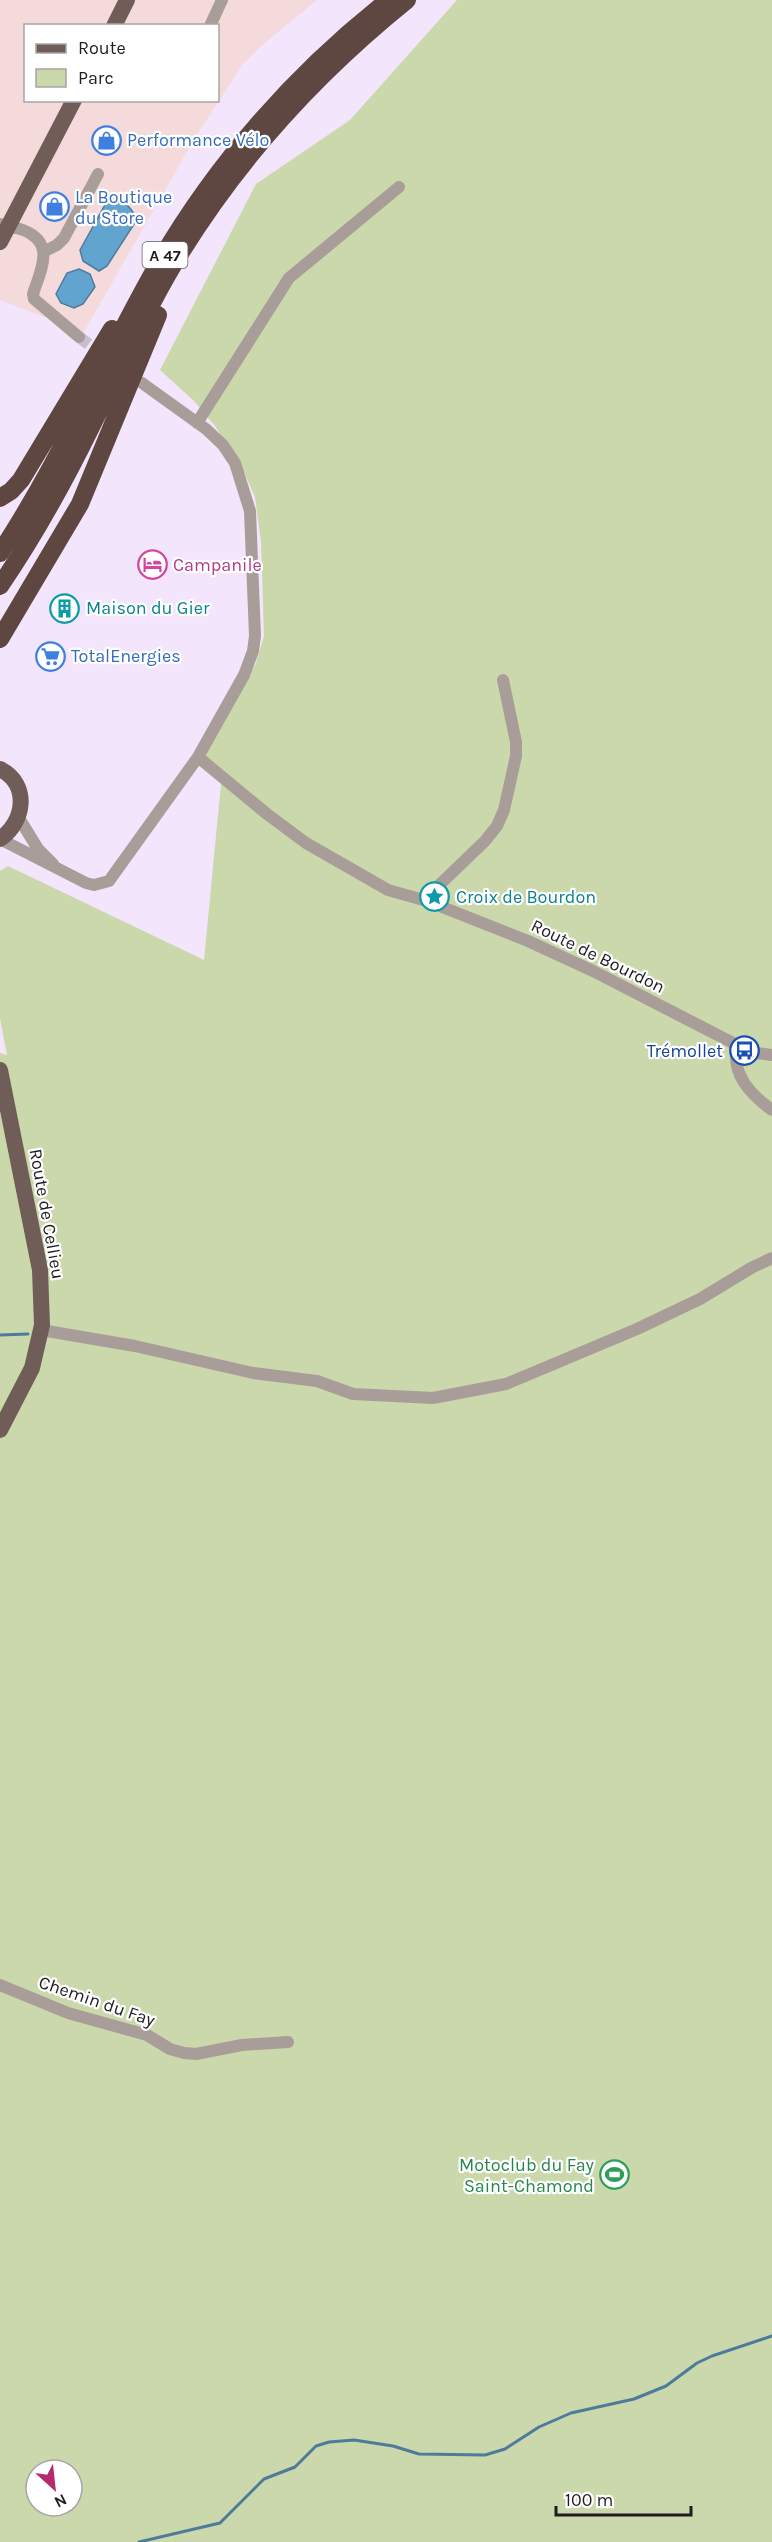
<svg xmlns="http://www.w3.org/2000/svg" width="772" height="2542" font-family="Karla,sans-serif">
<style>
.industrial{fill:#f4dadb;fill-rule:evenodd}
.green{fill:#cad8ab;fill-rule:evenodd}
.water{fill:#61a4d0;stroke:#4e7b9c;stroke-width:1.5}
.lines{fill:none;stroke-linecap:round;stroke-linejoin:round}
.stream{stroke:#4e7b9c;stroke-width:3}
.minor-tunnel{stroke:#c9bdd1;stroke-width:12;stroke-dasharray:12 6;stroke-linecap:butt}
.minor{stroke:#a99d99;stroke-width:12}
.major{stroke:#715d57;stroke-width:16}
.highway{stroke:#5d4740;stroke-width:18}
.labels{text-anchor:middle;dominant-baseline:central;stroke-width:4.5;stroke-linejoin:round;paint-order:stroke}
.shield{fill:#fff;stroke:#646066;stroke-width:1.5}
.shield-label{font-size:16px;font-weight:bold;fill:#211c24}
.shop-label{font-size:18px;fill:#366cbe;stroke:#fff;text-anchor:start}
.hotel-label{font-size:18px;fill:#b23c85;stroke:#fff;text-anchor:start}
.culture-label{font-size:18px;fill:#0d838f;stroke:#fff;text-anchor:start}
.street-label{font-size:18px;fill:#211c24;stroke:#fff}
.transit-label{font-size:18px;fill:#164399;stroke:#fff;text-anchor:end}
.leisure-label{font-size:18px;fill:#27864d;stroke:#fff;text-anchor:end}
</style>
<rect width="100%" height="100%" fill="#f3e5fc"/>
<!-- industrial -->
<path class="industrial" d="M0 0H317L267 41 243 64 193 141 84 332 0 300ZM26 26H218V100H26Z"/>
<!-- green -->
<path class="green" d="M457 0H772V2542H0V1053L7 1055 0 1019V871L8 866 204 960 221 784 204 753 256 663 264 636 261 542 255 497 242 468 215 426 194 401 160 370 256 184 350 120ZM36 2470H72V2506H36Z"/>
<!-- water -->
<path class="water" d="M112 199C124 201 134 208 136 221L107 266 99 271 83 261 80 250 106 203Z
M79 269 90 274 95 287 83 304 74 308 61 303 56 294 67 273Z"/>
<g class="lines">
<!-- stream -->
<path class="stream" d="M0 1335 28 1334
M139 2542 220 2523 264 2479 295 2467 316 2446 329 2442 354 2440 393 2446 419 2454 485 2455 505 2449 539 2427 571 2413 634 2399 666 2386 697 2363 712 2356 772 2336"/>
<!-- minor-tunnel -->
<path class="minor-tunnel" d="M79 337 104 356"/>
<!-- minor -->
<path class="minor" d="M210 26 222 0
M0 224C7 227 15 227 23 230 56 243 41 269 33 294L34 299 79 337
M45 251 57 245 64 238 98 174
M197 423 289 278 399 187
M198 757 267 814 306 843 388 890 427 901 528 941 593 971 737 1045 757 1053 772 1055
M19 818 38 849 53 864
M0 839 86 883 94 885 109 881 198 757 244 675 253 651 255 636 250 511 235 463 223 445 206 429 142 383
M427 901 433 891 485 841 497 826 504 810 516 756V742L503 680
M737 1045C731 1074 750 1094 772 1110
M41 1330 135 1346 253 1373 317 1381 353 1394 433 1398 506 1384 637 1329 700 1299 751 1268 772 1258
M0 1985 68 2013 147 2035 170 2049 184 2053 196 2054 242 2045 288 2042"/>
<!-- major -->
<path class="major" d="M114 26 127 0
M0 242 74 100
M0 769C30 784 25 822 0 839
M0 1070 40 1270 42 1325 32 1368 0 1430"/>
<!-- highway -->
<path class="highway" d="M0 498 11 491 21 480 112 329
M0 553C60 462 103 361 157 266 215 165 294 75 385 3
M0 586C34 536 63 484 90 429 117 375 141 319 172 267 233 164 314 75 407 0
M0 639 80 504 158 315"/>
</g>
<!-- icons -->
<defs>
<symbol id="shop-ring" viewBox="-11 -11 22 22"><circle r="9.5" fill="#fff" stroke="#3f7fe0" stroke-width="1.5"/><path d="M-5-2.5h2.3a2.7 3.5 0 0 1 5.4 0H5L5.5 6h-11ZM-1.5-2.5h3a1.5 2.3 0 0 0-3 0Z" fill="#3f7fe0"/></symbol>
<symbol id="hotel-ring" viewBox="-11 -11 22 22"><circle r="9.5" fill="#fff" stroke="#d1479c" stroke-width="1.5"/><path d="M-6-4.5h1.5V1H6V5H4.5V3h-9V5H-6ZM-4 0a1.8 1.8 0 1 1 3.6 0ZM.5 0V-2.5h3Q6-2.5 6 0Z" fill="#d1479c"/></symbol>
<symbol id="building-ring" viewBox="-11 -11 22 22"><circle r="9.5" fill="#fff" stroke="#0f9aa8" stroke-width="1.5"/><path d="M-4-6H4V6H1V3H-1V6H-4ZM-2.5-4.3h1.7v1.8h-1.7ZM.8-4.3h1.7v1.8H.8ZM-2.5-1h1.7V.8h-1.7ZM.8-1h1.7V.8H.8Z" fill="#0f9aa8"/></symbol>
<symbol id="supermarket-ring" viewBox="-11 -11 22 22"><circle r="9.5" fill="#fff" stroke="#3f7fe0" stroke-width="1.5"/><path d="M-6-5.5h2.5l.6 2H6L4.5 2H-2.5L-4.4-4H-6ZM-1.5 3.2a1.3 1.3 0 1 0 .1 0ZM3 3.2a1.3 1.3 0 1 0 .1 0Z" fill="#3f7fe0"/></symbol>
<symbol id="sight-ring" viewBox="-11 -11 22 22"><circle r="9.5" fill="#fff" stroke="#0f9aa8" stroke-width="1.5"/><path d="M0-6L1.8-2.2L6-1.7L2.9 1.2L3.7 5.4L0 3.3L-3.7 5.4L-2.9 1.2L-6-1.7L-1.8-2.2Z" fill="#0f9aa8"/></symbol>
<symbol id="bus-ring" viewBox="-11 -11 22 22"><circle r="9.5" fill="#fff" stroke="#1a4fb4" stroke-width="1.5"/><path d="M-5-6H5V4H4V6H2V4H-2V6H-4V4H-5ZM-3.5-4V0h7V-4ZM-3.5 1.2v1.5H-2V1.2ZM2 1.2v1.5H3.5V1.2Z" fill="#1a4fb4"/></symbol>
<symbol id="stadium-ring" viewBox="-11 -11 22 22"><circle r="9.5" fill="#fff" stroke="#2e9e5b" stroke-width="1.5"/><path d="M0-5a6.5 5 0 1 0 0 10a6.5 5 0 1 0 0-10ZM-3.5-1.8h7v3.6h-7Z" fill="#2e9e5b"/></symbol>
</defs>
<g fill-rule="evenodd">
<use href="#shop-ring" x="90" y="124" width="33" height="33"/>
<use href="#shop-ring" x="38" y="190" width="33" height="33"/>
<use href="#hotel-ring" x="136" y="548" width="33" height="33"/>
<use href="#building-ring" x="48" y="592" width="33" height="33"/>
<use href="#supermarket-ring" x="34" y="640" width="33" height="33"/>
<use href="#sight-ring" x="418" y="880" width="33" height="33"/>
<use href="#bus-ring" x="728" y="1034" width="33" height="33"/>
<use href="#stadium-ring" x="598" y="2158" width="33" height="33"/>
</g>
<g class="labels">
<!-- shield labels -->
<rect class="shield" x="142.5" y="242" width="45" height="26" rx="4.5"/>
<g class="shield-label">
<text x="165" y="255">A 47</text>
</g>
<!-- shop labels -->
<g class="shop-label">
<text x="127" y="140">Performance Vélo</text>
<text x="75" y="197">La Boutique<tspan x="75" dy="21">du Store</tspan></text>
<text x="71" y="656">TotalEnergies</text>
</g>
<!-- hotel labels -->
<g class="hotel-label">
<text x="173" y="565">Campanile</text>
</g>
<!-- culture labels -->
<g class="culture-label">
<text x="86" y="608">Maison du Gier</text>
<text x="456" y="897">Croix de Bourdon</text>
</g>
<!-- street labels -->
<g class="street-label">
<text transform="translate(598 956) rotate(26)">Route de Bourdon</text>
<text transform="translate(47 1214) rotate(80)">Route de Cellieu</text>
<text transform="translate(97 2001) rotate(19)">Chemin du Fay</text>
</g>
<!-- transit labels -->
<g class="transit-label">
<text x="723" y="1051">Trémollet</text>
</g>
<!-- leisure labels -->
<g class="leisure-label">
<text x="594" y="2165">Motoclub du Fay<tspan x="594" dy="21">Saint-Chamond</tspan></text>
</g>
</g>
<!-- legend -->
<rect x="24" y="24" width="195" height="78" fill="#ffffff" stroke="#a6a4a7" stroke-width="1.5"/>
<rect x="36" y="44" width="30" height="9" fill="#715d57" stroke="#a6a4a7" stroke-width="1.5"/>
<text x="78" y="54" font-size="18" fill="#211c24">Route</text>
<rect x="36" y="69" width="30" height="18" fill="#cad8ab" stroke="#a6a4a7" stroke-width="1.5"/>
<text x="78" y="84" font-size="18" fill="#211c24">Parc</text>
<!-- north arrow -->
<g transform="translate(54 2488) rotate(153)"><circle r="28" fill="#ffffff" stroke="#a6a4a7" stroke-width="1.5"/>
<path d="M0-4.5L10 22L0 15L-10 22Z" fill="#b32b6d"/>
<text y="-9" font-size="16" font-weight="bold" text-anchor="middle" fill="#211c24">N</text>
</g>
<!-- scale -->
<path d="M556 2506v9h135v-9" fill="none" stroke="#211c24" stroke-width="3"/>
<text x="565" y="2506" font-size="18" fill="#211c24" stroke="#ffffff" stroke-width="4.5" paint-order="stroke">100 m</text>
</svg>
